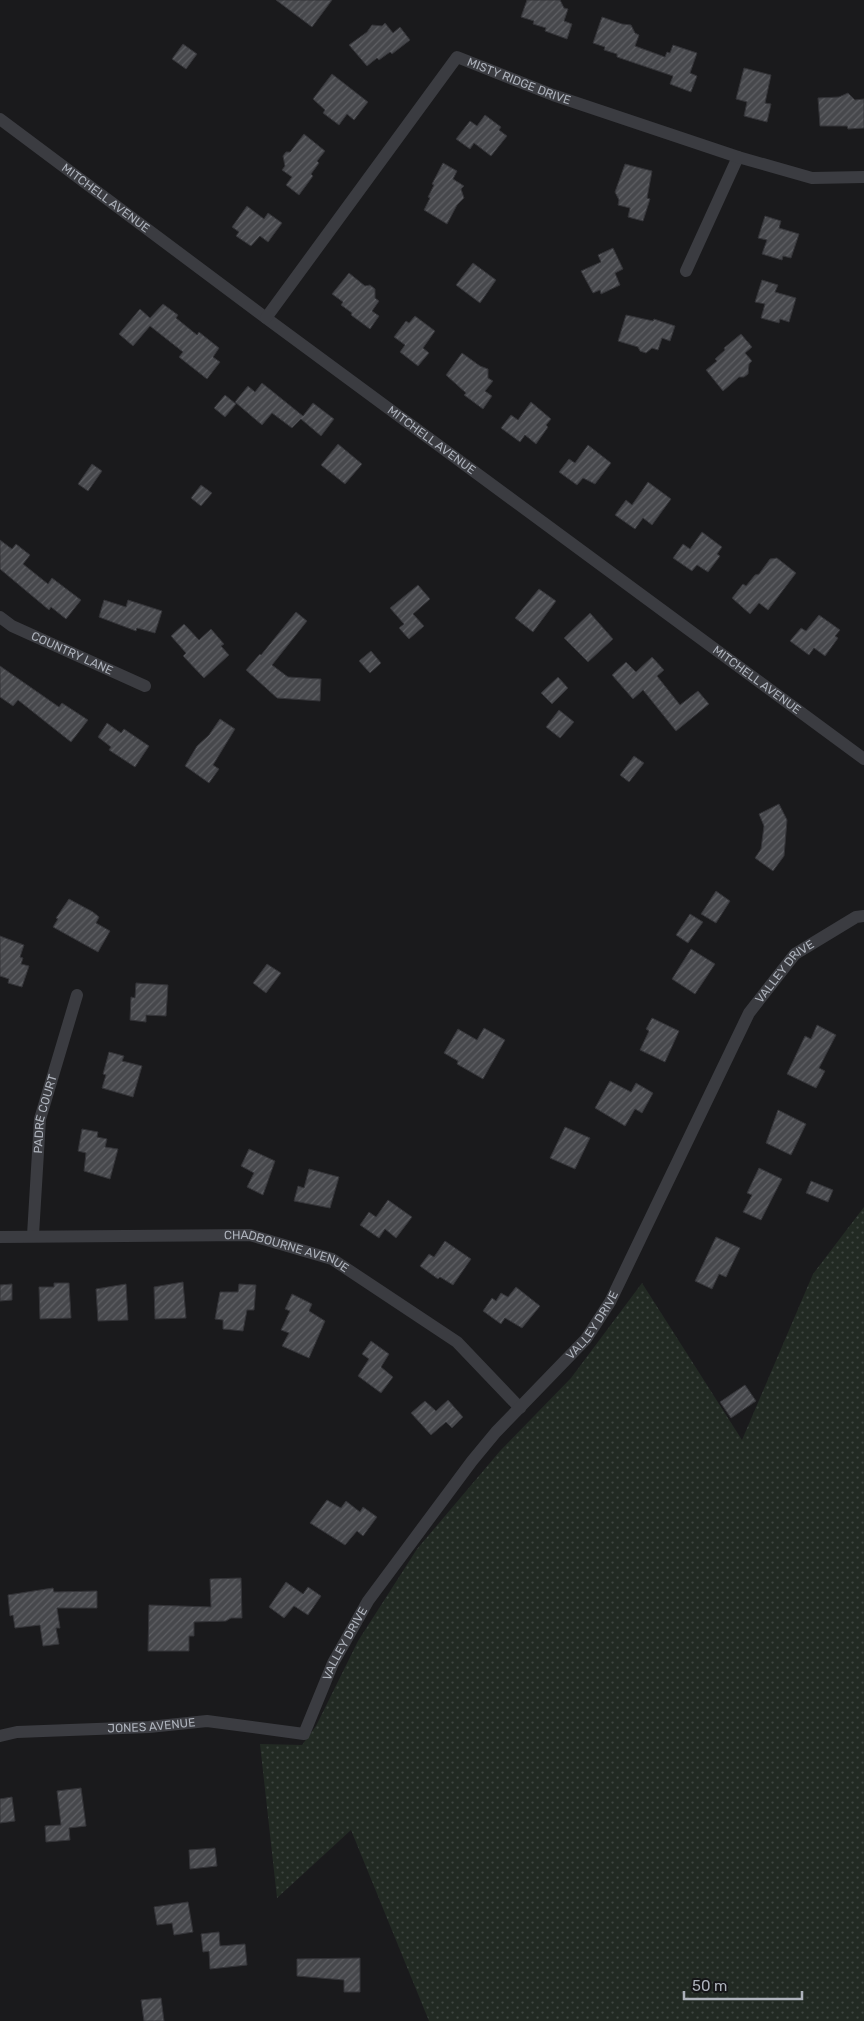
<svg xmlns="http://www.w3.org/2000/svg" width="864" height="2021" font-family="Rubik,sans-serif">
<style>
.grass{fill:url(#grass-dots)}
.building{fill:url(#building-hatch);stroke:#343438}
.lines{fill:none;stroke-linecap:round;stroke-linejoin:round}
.street{stroke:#3b3c41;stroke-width:12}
.labels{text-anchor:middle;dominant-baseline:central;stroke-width:4;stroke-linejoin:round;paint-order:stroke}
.street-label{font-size:12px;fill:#adb2bb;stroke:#151517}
</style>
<defs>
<pattern id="grass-dots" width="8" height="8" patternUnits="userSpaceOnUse" patternTransform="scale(1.25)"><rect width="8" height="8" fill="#222a23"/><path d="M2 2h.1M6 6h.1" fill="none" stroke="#3f4641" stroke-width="1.8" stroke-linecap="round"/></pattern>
<pattern id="building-hatch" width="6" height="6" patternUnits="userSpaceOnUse" patternTransform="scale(1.25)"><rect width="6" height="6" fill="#47484c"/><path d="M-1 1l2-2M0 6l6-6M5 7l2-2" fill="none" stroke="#5f6064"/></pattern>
</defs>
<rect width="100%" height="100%" fill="#1a1a1c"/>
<!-- grass -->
<path class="grass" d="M864 1207V2021H429L351 1830 277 1898 260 1744 302 1745 316 1726 358 1641 417 1549 500 1451 571 1378 642 1283 742 1440 813 1274Z"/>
<!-- building -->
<path class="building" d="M276 0H332L312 27Z
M527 0H560L564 8 568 9 564 21 572 24 567 39 545 31 546 28 533 24 534 21 521 17Z
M602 17 622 24 631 25 635 33 639 35 635 46 665 57 667 52 670 53 673 45 697 53 690 73 697 76 691 92 670 84 673 76 617 57V54L604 50 605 47 593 43Z
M385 23 393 33 400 27 410 40 392 54 390 52 379 60 377 58 367 66 349 45 367 32 372 25 382 26Z
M183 44 197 54 186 69 172 59Z
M744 68 771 75 765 103 771 104 767 122 744 116 747 102 736 99Z
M332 74 368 102 354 120 347 114 339 125 323 113 325 110 313 99Z
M848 93 855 100 864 99V128L848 129 847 126H820L818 98 839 97Z
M485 115 501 127 499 130 507 136 491 156 474 143 470 149 456 139 470 121 477 126Z
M304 134 325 151 317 161 319 163 311 174 313 176 299 195 286 185 292 177 282 170 285 166 283 156 286 152H290Z
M443 163 457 171 453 179 464 186 461 189 464 198 457 205 447 224 424 210 430 198 428 197 434 185 432 184Z
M625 164 652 171 647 198 650 199 643 221 628 217 630 208 618 205 619 200 615 192Z
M247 206 264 219 268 213 282 223 268 242 260 236 251 246 236 236 239 232 232 227Z
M765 216 781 221 779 228 799 234 791 258 783 256 782 260 762 254 767 240 758 238Z
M613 248 623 269 615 273 620 285 601 294 600 290 593 293 581 271 601 262 598 255Z
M473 263 496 280 480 303 456 285Z
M349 273 365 286 370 285 375 289V298L379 301 372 311 379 316 370 329 351 315 352 313 341 305 343 302 332 294Z
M762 280 778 285 775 292 796 298 789 322 780 319 779 323 761 318 765 304 755 302Z
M163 304 178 315 176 318 197 335 199 332 219 348 213 357 220 362 207 379 179 357 183 352 150 326 133 346 119 334 140 309 150 318Z
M626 315 653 321 654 319 675 326 670 341 662 338 658 350 652 348 646 353 640 351 638 347 618 341Z
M415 316 435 331 423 348 429 353 418 366 400 352 405 345 394 337 406 321 409 323Z
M741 334 752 347 745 353 752 361 749 364 748 374 744 377H739L723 391 706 370 717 361 715 359 725 350 724 348Z
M462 353 480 366 488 369V378L493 381 485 391 492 396 483 409 464 395 466 393 446 375Z
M262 383 303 416 313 403 334 419 321 436 301 419 292 428 272 413 262 425 235 402 248 386 255 392Z
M225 395 236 404 225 417 214 408Z
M531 402 551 419 546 425 548 427 536 444 525 435 520 442 501 428 511 415 518 420Z
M338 444 362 464 345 484 321 465Z
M588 445 611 463 595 484 583 478 577 485 559 472 569 459 575 463Z
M92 464 102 471 88 491 78 484Z
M648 482 671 499 652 525 643 518 635 529 615 515 626 500 632 505Z
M201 485 212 493 201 506 191 498Z
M702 532 722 547 717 554 720 556 708 572 697 565 692 571 673 558 683 544 690 549Z
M0 540 12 549 16 544 30 555 23 564 48 584 52 578 81 600 66 619 51 607 49 610 0 569Z
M777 558 796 573 768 610 759 603 750 614 732 598 743 584 746 586 755 575 759 574 770 559Z
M418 585 430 599 413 614 424 626 409 639 399 628 404 624 390 608Z
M539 589 556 601 533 632 515 618Z
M104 600 126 607 128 600 162 611 155 633 137 628 136 631 99 617Z
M296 612 307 621 272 665 288 677 321 679 320 701 277 698 246 670 260 654 261 655Z
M590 613 613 639 588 662 564 638Z
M819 615 840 630 835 636 838 638 825 656 814 648 809 655 790 641 801 628 806 631Z
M184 624 199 640 211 629 224 644 221 646 229 655 204 678 183 656 186 653 171 636Z
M371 651 381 663 370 673 359 661Z
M652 657 664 670 657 676 680 705 698 691 709 704 676 731 643 690 633 699 612 675 626 662 636 672Z
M0 666 59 707 62 703 88 720 71 742 18 700 13 706 0 697Z
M558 677 568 688 552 704 541 693Z
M559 710 574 722 560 738 546 727Z
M220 719 235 729 213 765 219 769 209 783 185 766 197 746 209 735Z
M107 723 121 733 124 729 149 746 135 767 109 750 111 747 98 737Z
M634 756 644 763 629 782 620 775Z
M779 804 787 820 784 856 773 871 755 858 761 849 764 826 759 814Z
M716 891 730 901 716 923 701 914Z
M69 899 93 912 99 917 96 923 110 931 98 952 53 927 58 919 56 918Z
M690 914 703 922 688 943 676 935Z
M0 936 24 945 20 957 23 958 21 964 29 966 22 987 8 983 9 979 0 976Z
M691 949 715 964 695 994 672 979Z
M267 964 281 973 266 993 253 983Z
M136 983 168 985 166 1016 146 1015V1022L130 1020 131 997 135 998Z
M652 1018 679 1031 665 1062 640 1050 649 1031 646 1029Z
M817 1025 836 1035 819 1068 825 1071 816 1088 787 1074 805 1036 811 1039Z
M484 1028 505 1040 483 1079 457 1064 458 1061 444 1053 458 1029 477 1040Z
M109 1052 124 1056 122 1061 142 1066 133 1097 102 1088 106 1075 103 1074Z
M610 1081 631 1092 636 1083 653 1093 642 1113 635 1109 625 1126 595 1108Z
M778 1110 806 1124 791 1155 766 1143Z
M565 1127 590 1138 575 1169 550 1158Z
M82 1129 98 1132 97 1137 107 1139 105 1147 118 1149 110 1179 84 1171 86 1153 78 1151Z
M249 1149 275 1161 263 1195 247 1187 254 1173 241 1166Z
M759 1168 782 1179 761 1220 743 1212 752 1195 747 1193Z
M309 1169 339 1177 330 1208 294 1201 298 1186 304 1188Z
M811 1181 833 1190 828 1202 806 1193Z
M388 1200 412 1217 396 1238 385 1229 379 1238 360 1225 369 1212 376 1217Z
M716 1237 740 1248 726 1277 719 1274 712 1289 695 1281Z
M445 1241 471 1259 453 1285 440 1277 438 1279 420 1266 429 1254 434 1257Z
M183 1282 186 1318 155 1319 154 1287Z
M54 1283H69L71 1318 40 1319 39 1287H54Z
M12 1284V1300L0 1301V1285Z
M126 1284 128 1320 98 1321 96 1289Z
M239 1284 256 1285 254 1310H247L243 1331 223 1329V1320L215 1319 220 1292H238Z
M516 1287 540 1306 522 1328 505 1318 501 1324 483 1311 492 1298 496 1301 501 1293 508 1297Z
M292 1294 312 1304 309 1311 325 1321 309 1358 282 1346 289 1333 281 1330 290 1311 285 1309Z
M371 1341 389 1354 381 1367 393 1377 381 1393 358 1376 369 1359 362 1354Z
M745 1385 756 1401 731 1418 720 1402Z
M448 1400 463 1417 452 1428 446 1422 431 1435 411 1413 425 1401 436 1411Z
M327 1500 341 1508 346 1501 360 1512 363 1507 377 1517 363 1536 357 1531 345 1545 310 1523Z
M241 1578 242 1618H231L226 1621 194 1622V1636H189V1651H148L149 1605 211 1607 210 1579Z
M286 1582 303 1594 308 1587 321 1596 308 1615 294 1606 284 1618 269 1607Z
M53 1588 54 1592 97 1591V1608H57L60 1628H56L59 1644 43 1646 40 1625 15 1628 13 1615 10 1616 8 1595Z
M81 1788 86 1826 69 1828 70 1840 46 1842 45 1826 61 1825 57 1791Z
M12 1797 15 1821 0 1823V1799Z
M215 1848 217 1866 190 1869 189 1850Z
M188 1902 193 1932 174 1935 172 1923 157 1925 154 1907Z
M219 1932 220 1946 245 1944 247 1965 210 1969 209 1951 203 1952 201 1934Z
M360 1958V1992H344V1980L297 1976V1959Z
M161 1998 164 2021H144L141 2000Z"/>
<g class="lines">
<!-- street -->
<g class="street">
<path id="s1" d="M0 119 266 318 864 759"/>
<path d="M686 271 738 157"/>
<path id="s2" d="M266 318 457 57 553 95 738 157 812 178 864 177"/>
<path id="s3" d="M0 617 12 626 145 686"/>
<path id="s4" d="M33 1235 40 1119 77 995"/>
<path id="s5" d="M0 1237 250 1235 332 1259 457 1342 520 1408"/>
<path id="s6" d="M0 1736 17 1732 149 1727 207 1721 304 1734 333 1663 368 1601 472 1461 496 1432 586 1339 610 1302 749 1013 795 954 856 917 864 916"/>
</g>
</g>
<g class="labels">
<!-- street labels -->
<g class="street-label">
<text stroke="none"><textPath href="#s2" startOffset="390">MISTY RIDGE DRIVE</textPath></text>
<text stroke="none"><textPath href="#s1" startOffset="132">MITCHELL AVENUE</textPath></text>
<text stroke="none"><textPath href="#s1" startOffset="538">MITCHELL AVENUE</textPath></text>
<text stroke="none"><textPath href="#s3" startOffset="81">COUNTRY LANE</textPath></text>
<text stroke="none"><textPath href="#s1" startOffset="942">MITCHELL AVENUE</textPath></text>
<text stroke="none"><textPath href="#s6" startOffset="1215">VALLEY DRIVE</textPath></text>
<text stroke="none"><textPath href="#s4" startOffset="122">PADRE COURT</textPath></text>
<text stroke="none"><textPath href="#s5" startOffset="289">CHADBOURNE AVENUE</textPath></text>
<text stroke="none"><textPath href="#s6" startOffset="810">VALLEY DRIVE</textPath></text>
<text stroke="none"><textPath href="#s6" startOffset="405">VALLEY DRIVE</textPath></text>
<text stroke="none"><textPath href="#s6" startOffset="152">JONES AVENUE</textPath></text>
</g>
</g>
<!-- scale -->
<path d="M684 1991v8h118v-8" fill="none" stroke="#adb2bb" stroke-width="2.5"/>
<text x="692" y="1991" font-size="15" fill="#adb2bb" stroke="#151517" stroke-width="4" paint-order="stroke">50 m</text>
</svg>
